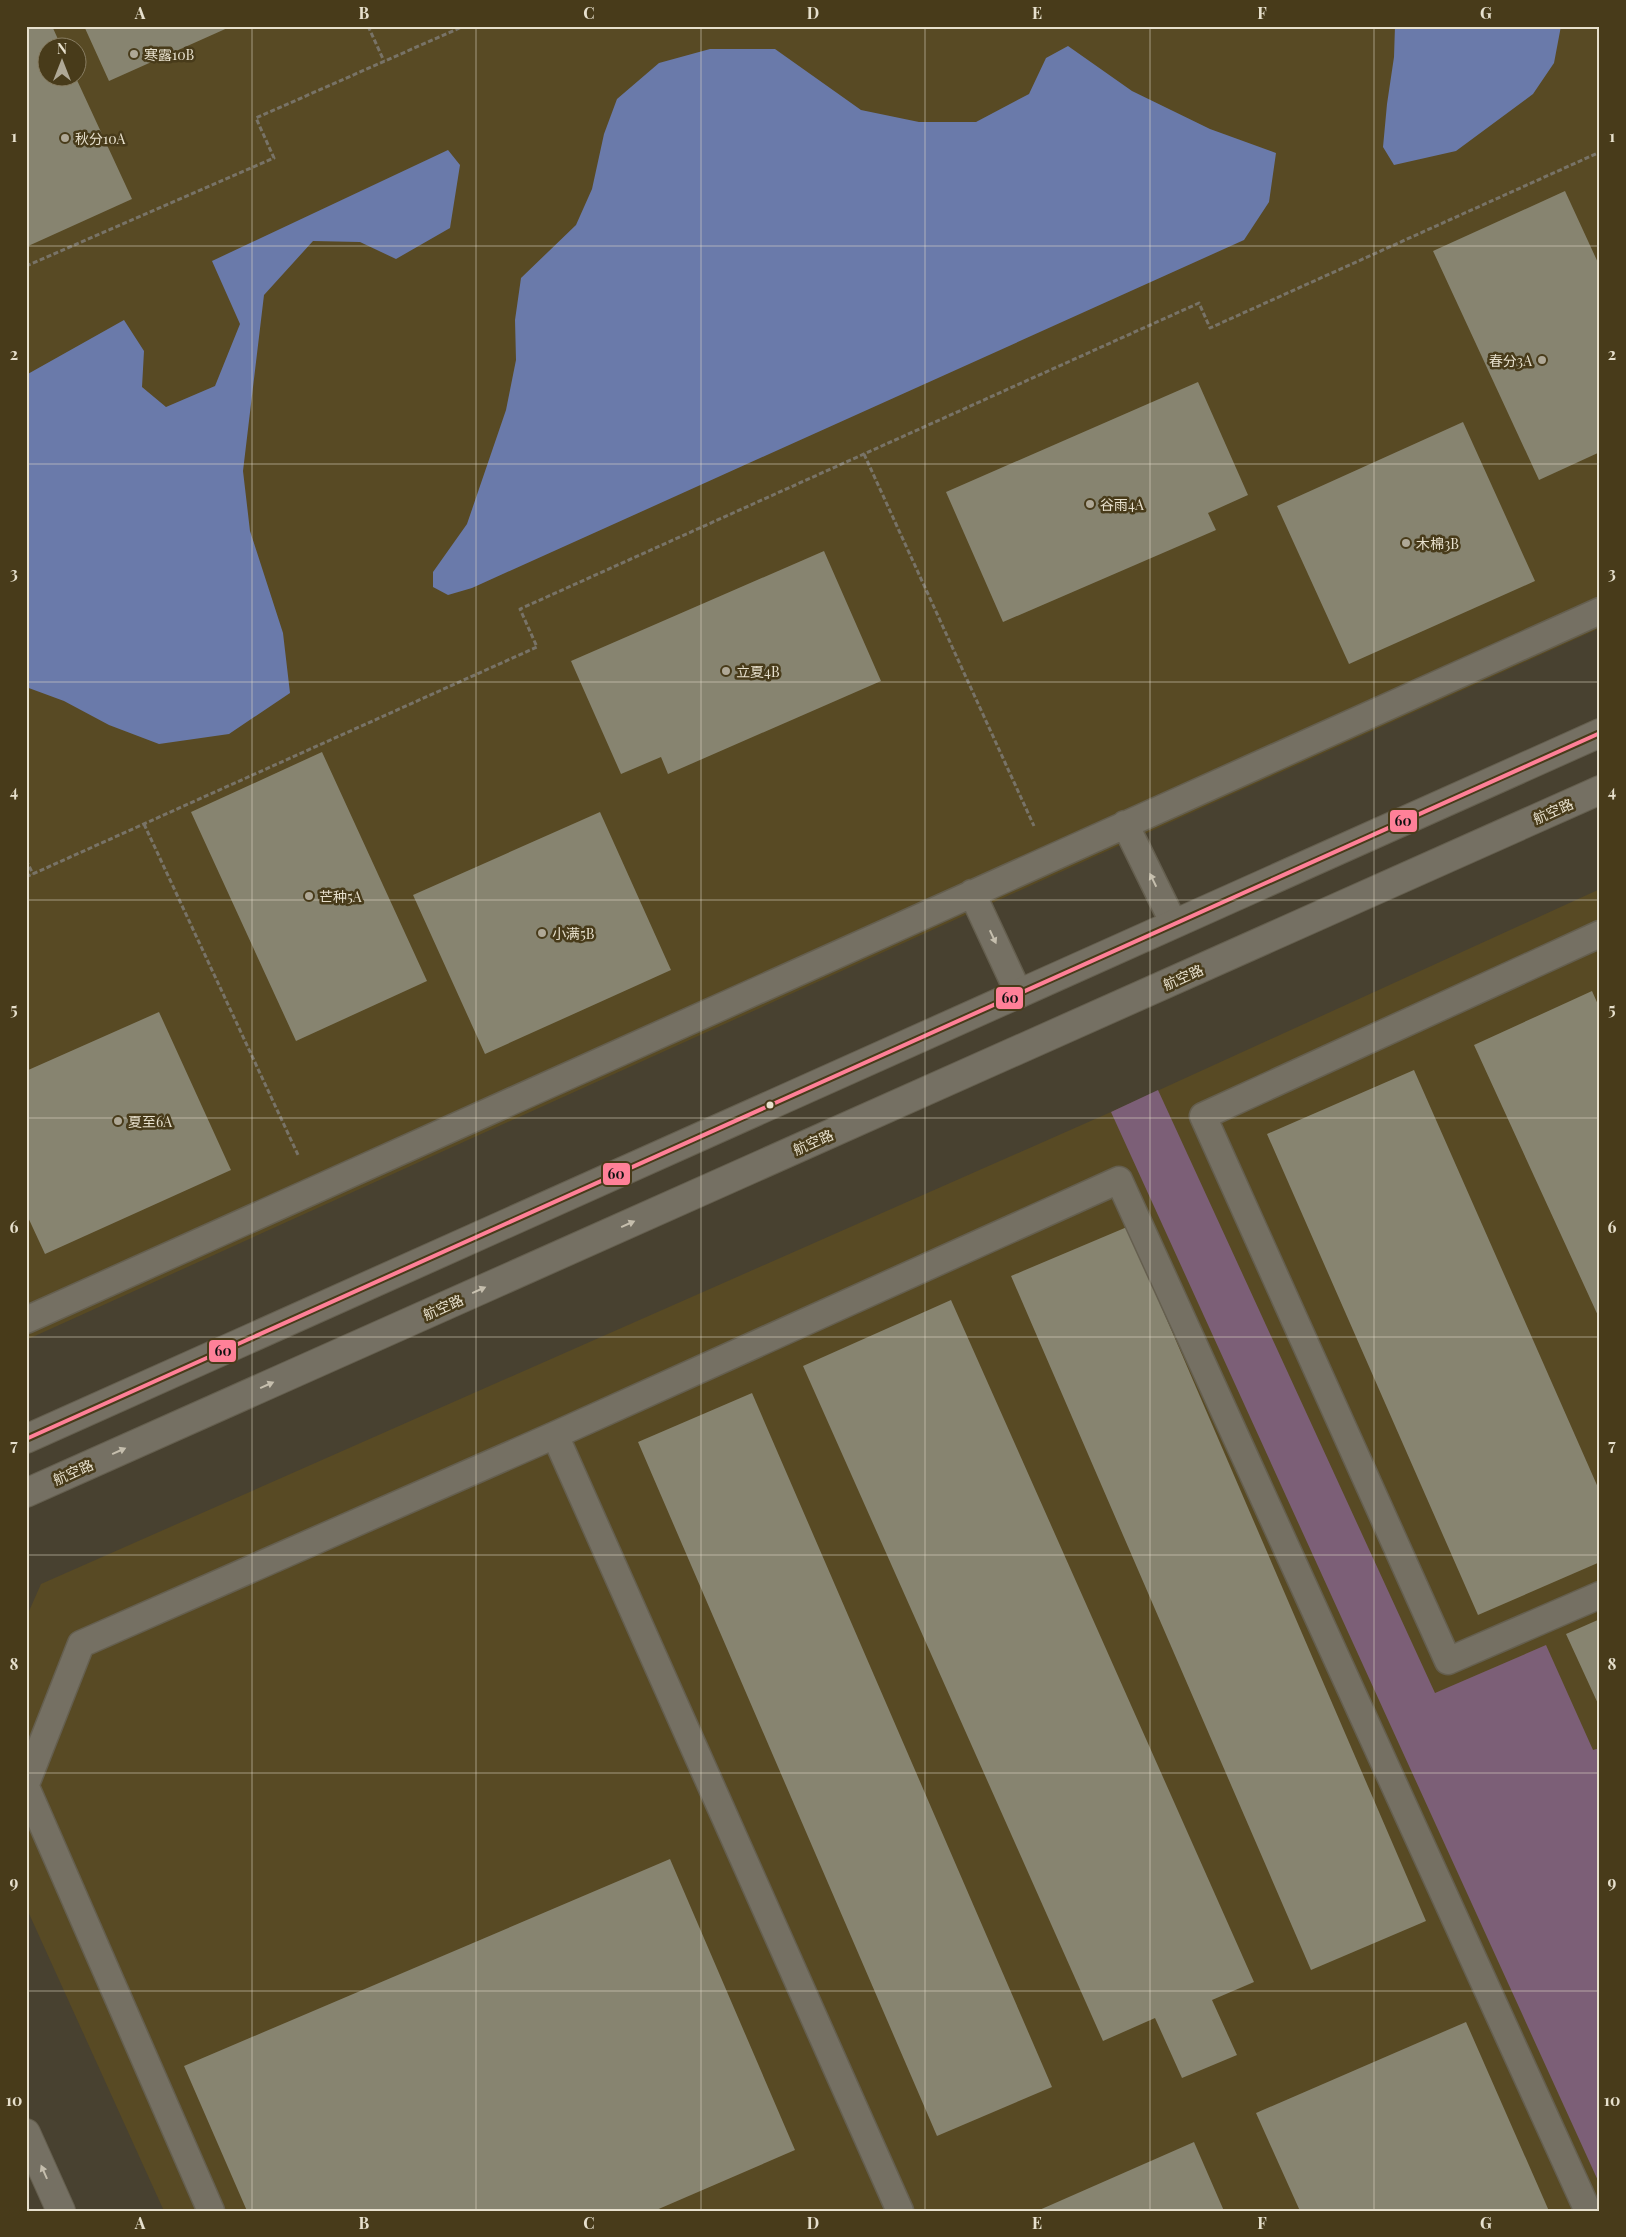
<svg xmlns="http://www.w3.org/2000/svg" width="1626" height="2237" font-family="'Playfair Display','Noto Sans SC',serif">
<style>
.built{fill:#584a24;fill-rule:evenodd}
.green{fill:#7c5f77}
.water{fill:#6a7aaa}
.building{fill:#878470}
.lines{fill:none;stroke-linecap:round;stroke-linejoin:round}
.lane-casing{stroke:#655f4f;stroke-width:29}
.secondary-casing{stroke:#655f4f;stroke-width:30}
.path{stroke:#787367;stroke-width:3;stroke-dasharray:5 2.5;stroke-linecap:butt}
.lane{stroke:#757063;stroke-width:26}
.secondary{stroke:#757063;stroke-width:28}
.bus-1-casing{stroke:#483b1a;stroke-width:8}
.bus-1{stroke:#ff8098;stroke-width:4}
.oneway{fill:#c5bead}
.grid{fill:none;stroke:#e7e0cd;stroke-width:1;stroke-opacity:0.55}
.poi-dot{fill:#afa896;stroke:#483b1a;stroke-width:2}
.bus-dot{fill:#e7e0cd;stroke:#483b1a;stroke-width:2}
.labels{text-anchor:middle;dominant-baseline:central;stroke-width:5;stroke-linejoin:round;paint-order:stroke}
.poi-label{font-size:14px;fill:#e7e0cd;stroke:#483b1a;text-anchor:start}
.street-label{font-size:14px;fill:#e7e0cd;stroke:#483b1a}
.line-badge{stroke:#483b1a;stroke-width:2}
.pale-badge-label{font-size:14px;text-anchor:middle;font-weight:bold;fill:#111}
.neatline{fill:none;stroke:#e7e0cd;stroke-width:2}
.grid-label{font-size:16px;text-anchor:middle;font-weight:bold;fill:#e7e0cd}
</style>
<rect width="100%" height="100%" fill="#484130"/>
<!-- built -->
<path class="built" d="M26 26H1600V628L26 1340ZM48 48H78V78H48Z
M1600 889V2211H164L26 1907V1618L41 1584 1111 1112Z"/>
<!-- green -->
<path class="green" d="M1158 1090 1435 1693 1546 1645 1593 1750 1600 1748V2185L1111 1112Z"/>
<!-- water -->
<path class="water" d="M1395 26H1561L1554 63 1533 94 1456 151 1394 165 1383 147 1387 104 1394 57Z
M1068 46 1132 91 1210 129 1276 153 1269 202 1244 240 472 588 448 595 433 587V572L467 524 506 410 516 360 515 320 521 278 576 225 592 189 604 134 617 99 659 63 710 49H775L861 110 919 122H976L1029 94 1046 58Z
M448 150 460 165 450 228 396 259 360 242 313 241 264 295 243 471 250 531 283 633 290 693 229 734 159 744 109 725 64 701 26 687V375L124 320 144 351 142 387 166 407 215 386 240 324 212 261Z"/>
<!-- building -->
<path class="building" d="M26 26H52L62 48H48V78H76L132 199 26 247Z
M84 26H232L109 81Z
M1565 191 1600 267V452L1539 480 1433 251Z
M1198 382 1248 495 1208 513 1216 530 1003 622 946 492Z
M1463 422 1535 581 1349 664 1277 506Z
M824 551 881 681 668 774 661 757 621 774 571 661Z
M322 752 427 981 296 1041 191 812Z
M600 812 671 970 485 1054 413 895Z
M1592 991 1600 1009V1320L1474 1045Z
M159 1012 231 1170 45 1254 26 1213V1071Z
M1414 1070 1600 1492V1562L1478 1615 1267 1134Z
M1127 1227 1426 1921 1311 1970 1011 1276Z
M951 1300 1254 1982 1212 2000 1237 2055 1182 2078 1155 2018 1103 2041 803 1366Z
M752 1393 1052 2087 937 2136 638 1442Z
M1600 1619V1708L1566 1634Z
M670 1859 795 2150 654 2211H247L184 2066Z
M1466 2022 1549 2211H1300L1256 2113Z
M1194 2142 1224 2211H1037Z"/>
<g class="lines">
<defs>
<path id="lane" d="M1125 824 1174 924
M972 893 1019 994
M1600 934 1203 1116 1448 1661 1600 1595
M26 1320 1600 611
M555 1435 900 2211
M26 1784 81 1644 555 1435 1119 1180 1588 2211
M26 1787 211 2211"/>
<path id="secondary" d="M26 1439 1600 733
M26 1493 1600 790
M26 2133 61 2211"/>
</defs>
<!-- lane casing -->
<use href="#lane" class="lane-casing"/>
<!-- secondary casing -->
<use href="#secondary" class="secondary-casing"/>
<!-- path -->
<path class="path" d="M368 26 384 61
M26 266 274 158 256 118 464 26
M864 454 1034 826
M144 824 299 1157
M26 860 33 874
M26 877 537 647 520 609 1199 303 1210 328 1600 152"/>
<!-- lane -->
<use href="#lane" class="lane"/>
<!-- secondary -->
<use href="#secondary" class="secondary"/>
<defs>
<path id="bus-1" d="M26 1439 1600 733"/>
</defs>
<!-- bus-1 casing -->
<use href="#bus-1" class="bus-1-casing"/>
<!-- bus-1 -->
<use href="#bus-1" class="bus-1"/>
</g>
<!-- one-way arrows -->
<defs><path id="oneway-solid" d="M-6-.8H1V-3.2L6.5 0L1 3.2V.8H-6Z" transform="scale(1.25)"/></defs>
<g class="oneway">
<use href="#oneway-solid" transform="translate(1153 880) rotate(-116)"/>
<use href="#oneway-solid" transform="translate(993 937) rotate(65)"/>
<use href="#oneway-solid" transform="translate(628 1224) rotate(-24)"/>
<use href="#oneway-solid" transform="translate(479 1290) rotate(-24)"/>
<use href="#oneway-solid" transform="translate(267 1385) rotate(-24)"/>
<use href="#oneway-solid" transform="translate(119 1451) rotate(-24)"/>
<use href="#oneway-solid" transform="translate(44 2172) rotate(-114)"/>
</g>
<!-- grid -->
<path class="grid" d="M252 26V2211M476 26V2211M701 26V2211M925 26V2211M1150 26V2211M1374 26V2211M26 246H1600M26 464H1600M26 682H1600M26 900H1600M26 1118H1600M26 1337H1600M26 1555H1600M26 1773H1600M26 1991H1600"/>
<!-- markers -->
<g class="poi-dot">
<circle cx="134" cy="54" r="5"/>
<circle cx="65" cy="138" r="5"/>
<circle cx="1542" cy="360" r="5"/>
<circle cx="1090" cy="504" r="5"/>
<circle cx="1406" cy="543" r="5"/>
<circle cx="726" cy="671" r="5"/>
<circle cx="309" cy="896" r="5"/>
<circle cx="542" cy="933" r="5"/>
<circle cx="118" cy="1121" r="5"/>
</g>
<circle class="bus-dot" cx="770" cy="1105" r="4.5"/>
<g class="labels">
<!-- poi labels -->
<g class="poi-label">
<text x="144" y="54">寒露10B</text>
<text x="75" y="138">秋分10A</text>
<text x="1532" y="360" text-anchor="end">春分3A</text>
<text x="1100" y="504">谷雨4A</text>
<text x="1416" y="543">木棉3B</text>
<text x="736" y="671">立夏4B</text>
<text x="319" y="896">芒种5A</text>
<text x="552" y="933">小满5B</text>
<text x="128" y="1121">夏至6A</text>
</g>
<!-- street labels -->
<g class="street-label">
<text transform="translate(1553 811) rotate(-24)">航空路</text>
<text transform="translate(1183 977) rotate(-24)">航空路</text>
<text transform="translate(813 1142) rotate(-24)">航空路</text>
<text transform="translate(443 1307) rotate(-24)">航空路</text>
<text transform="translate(73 1472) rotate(-24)">航空路</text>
</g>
</g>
<g class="line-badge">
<rect x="1389" y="809" width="29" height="24" rx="5" fill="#ff8098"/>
<rect x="995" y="986" width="29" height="24" rx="5" fill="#ff8098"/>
<rect x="602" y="1162" width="29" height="24" rx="5" fill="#ff8098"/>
<rect x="208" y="1339" width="29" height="24" rx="5" fill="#ff8098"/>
</g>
<g class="pale-badge-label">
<text x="1403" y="826">60</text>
<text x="1010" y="1003">60</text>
<text x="616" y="1179">60</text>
<text x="223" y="1356">60</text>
</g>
<!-- border -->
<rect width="1626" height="2237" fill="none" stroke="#483b1a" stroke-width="55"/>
<!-- north arrow -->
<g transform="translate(62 62)"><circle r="24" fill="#483b1a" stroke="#887d62"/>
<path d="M0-4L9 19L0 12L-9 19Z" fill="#afa896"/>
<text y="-8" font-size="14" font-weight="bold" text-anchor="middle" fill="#e7e0cd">N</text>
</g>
<rect x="28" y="28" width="1570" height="2182" class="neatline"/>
<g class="grid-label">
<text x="140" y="19">A</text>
<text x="364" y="19">B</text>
<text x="589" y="19">C</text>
<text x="813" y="19">D</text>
<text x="1037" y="19">E</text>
<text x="1262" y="19">F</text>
<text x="1486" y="19">G</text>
<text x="14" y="142">1</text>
<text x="1612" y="142">1</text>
<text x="14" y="360">2</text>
<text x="1612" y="360">2</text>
<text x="14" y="579">3</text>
<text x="1612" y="579">3</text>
<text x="14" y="797">4</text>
<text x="1612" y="797">4</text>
<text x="14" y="1015">5</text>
<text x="1612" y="1015">5</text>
<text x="14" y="1233">6</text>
<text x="1612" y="1233">6</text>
<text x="14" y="1451">7</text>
<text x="1612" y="1451">7</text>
<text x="14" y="1670">8</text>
<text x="1612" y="1670">8</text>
<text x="14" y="1888">9</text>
<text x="1612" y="1888">9</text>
<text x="14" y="2106">10</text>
<text x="1612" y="2106">10</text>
<text x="140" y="2229">A</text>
<text x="364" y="2229">B</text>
<text x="589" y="2229">C</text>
<text x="813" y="2229">D</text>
<text x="1037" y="2229">E</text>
<text x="1262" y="2229">F</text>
<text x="1486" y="2229">G</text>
</g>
</svg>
